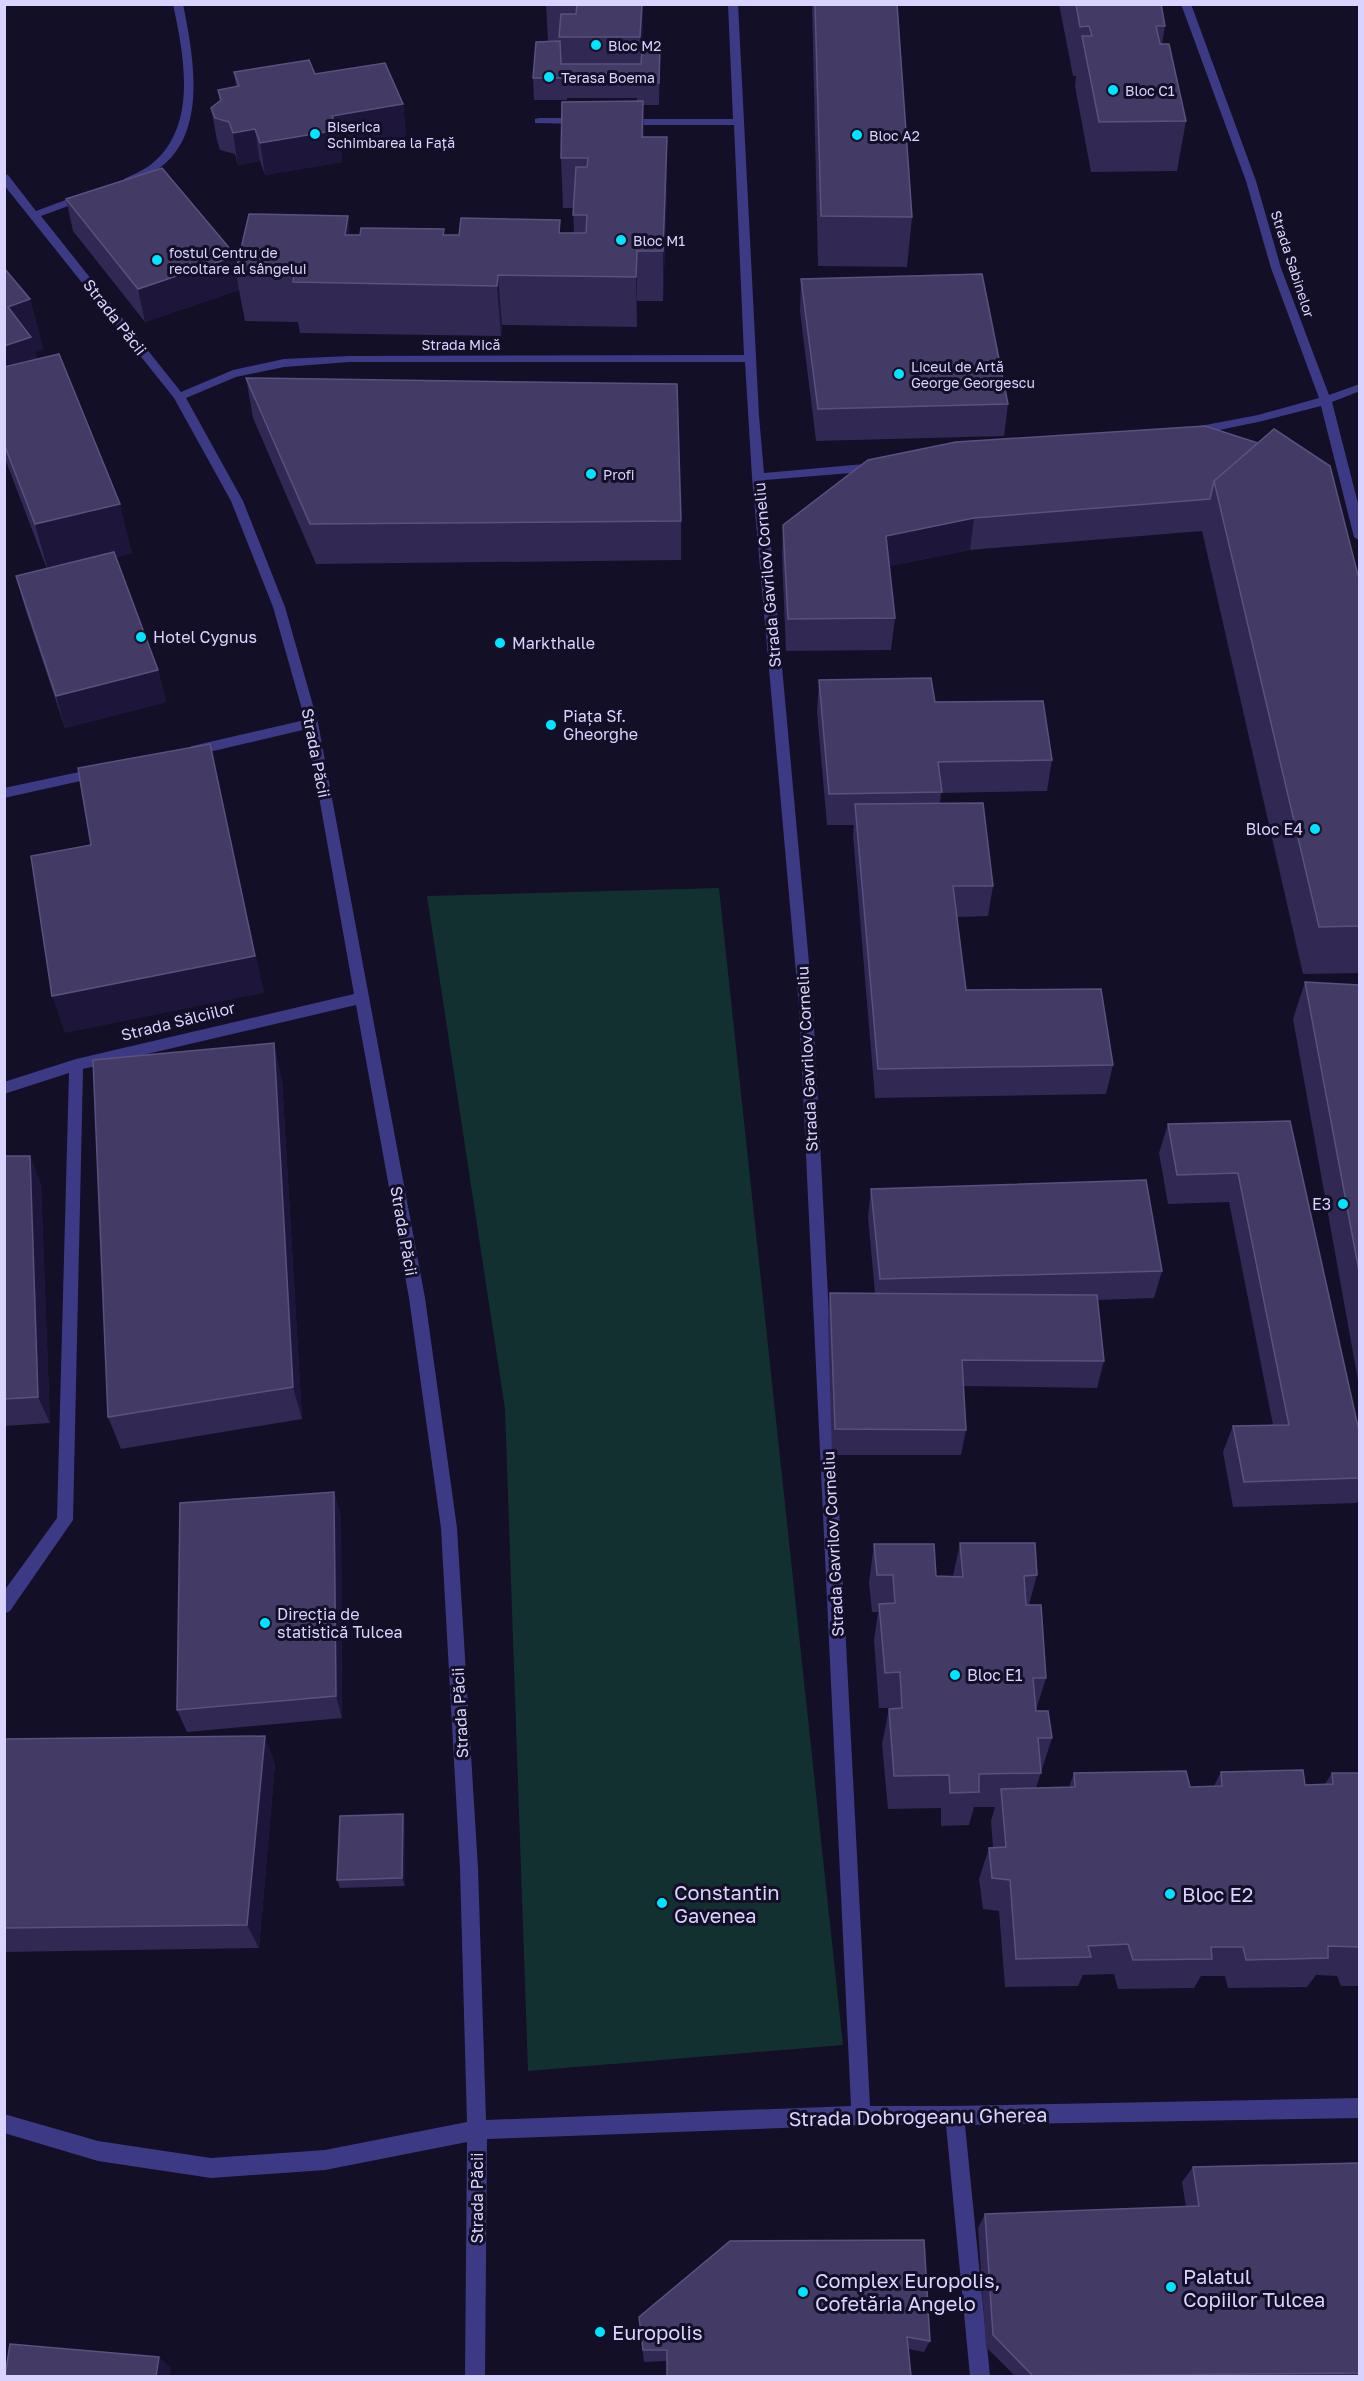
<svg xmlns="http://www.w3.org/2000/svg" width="1364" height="2381" font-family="'Golos Text',sans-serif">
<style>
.green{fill:#12302f}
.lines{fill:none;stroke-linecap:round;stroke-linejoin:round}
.minor{fill:#3d3a85;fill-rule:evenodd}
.wall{fill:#312854}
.shaded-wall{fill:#1d163a}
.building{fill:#433a66;stroke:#5a527e;stroke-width:1.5}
.poi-dot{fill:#00e5ff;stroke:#130f26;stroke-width:2}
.labels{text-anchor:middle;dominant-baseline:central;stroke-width:6;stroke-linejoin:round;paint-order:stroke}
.far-poi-label{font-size:14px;fill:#d9d4ff;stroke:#130f26;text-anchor:start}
.far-street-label{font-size:14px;fill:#d9d4ff;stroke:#130f26}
.street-label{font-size:16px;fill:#d9d4ff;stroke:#130f26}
.poi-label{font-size:16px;fill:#d9d4ff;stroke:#130f26;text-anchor:start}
.near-poi-label{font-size:20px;fill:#d9d4ff;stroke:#130f26;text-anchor:start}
.near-street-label{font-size:20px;fill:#d9d4ff;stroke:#130f26}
</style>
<rect width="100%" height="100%" fill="#130f26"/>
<!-- green -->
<path class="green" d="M719 888 843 2045 528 2071 505 1409 427 896Z"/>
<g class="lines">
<!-- minor -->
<path class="minor" d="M173 4H183C194 59 210 142 150 174 142 178 133 185 124 183V179C132 175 142 171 149 166 199 129 184 56 173 4Z
M728 4H738L759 416 764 473 876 463 882 467 876 471 765 480 813 1007 870 2106H955L1360 2098V2118L965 2125 990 2376H970L946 2125H861L487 2139 485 2376H465L467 2142 325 2170 211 2178 98 2161 4 2133V2114L98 2141 211 2158 325 2150 467 2122 460 1868 441 1528 409 1298 356 1005 83 1069 73 1520 10 1611 4 1614V1591L57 1518 69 1073 4 1094V1082L76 1059 354 994 307 729 192 756 185 751 192 746 305 720 273 607 231 501 174 398 4 185V174L8 175 36 211 82 194H90V198L41 216 181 392 233 370 284 359 349 356 744 355 734 125H624L619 122 624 119H733ZM349 362H745L752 477 799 1007 851 2106 486 2120 478 1868 457 1528 425 1298 318 723 285 607 243 501 186 398 236 377 284 367Z
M1181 4H1191L1256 181 1281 268 1329 395 1360 384V391L1332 402 1360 511V541L1354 537 1321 406 1258 422 1195 435 1189 431 1195 427 1258 415 1319 398 1271 268 1246 181Z
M539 118H582L587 121 582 124 535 123V119Z
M98 768 105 773 103 776 4 798V788Z"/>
</g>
<!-- wall -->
<path class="wall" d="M546 4H643V45L660 46 659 105H643L644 137H667V187L663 301H637V327L502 325 501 336 300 333 298 322 245 321 239 290 145 322 73 231 66 199 238 264 348 216 350 235H459L574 233 573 208H563L561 158 637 101V98H567V100H534L533 78 548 41Z
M812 4H897L912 217 907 267 818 266Z
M1059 4H1161L1165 26 1162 44 1186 121 1177 171 1091 172 1075 86 1076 76H1073Z
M234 72 315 74 403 104 406 136 341 147 342 162 265 175 260 161 238 165 235 154 220 150 217 140 211 108 220 101 218 90 236 87Z
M4 268 30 299 43 349 35 352 37 359 132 553 116 557 158 670 166 702 65 728 25 608 16 576 47 569 4 456Z
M801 279 1008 404 1004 436 816 441 800 311Z
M246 378 681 521V560L316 564 253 418Z
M1205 426 1359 579V973L1303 974 1202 531 970 550 889 566 895 618 891 650 786 651 782 557 783 525Z
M819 680 935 702 1052 760 1047 791 941 793 940 803 993 886 988 916 957 917 966 990 1113 1065 1106 1094 875 1098 853 835 854 825H827L817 712Z
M1305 982 1359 985V1386L1293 1019Z
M282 1079 302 1419 121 1449 108 1417Z
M1290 1121 1359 1431V1498L1357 1503 1233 1507 1223 1452 1233 1426 1273 1425 1229 1202 1168 1204 1159 1153 1168 1124Z
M4 1156H30L41 1185 50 1423 4 1426Z
M871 1189 1162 1271 1154 1298 1097 1300 1104 1361 1097 1388 963 1386 966 1430 961 1455H832L828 1320 830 1293H875L868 1217Z
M334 1492 341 1517 342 1718 187 1732 177 1710Z
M960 1543 1037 1575 1029 1605 1046 1678 1036 1710 1052 1738 1036 1788 1069 1787 1074 1773 1190 1787 1214 1786 1221 1772 1305 1785 1325 1784 1332 1773H1359V1986H1341L1337 1976 1316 1975 1307 1987 1228 1988 1225 1976H1201L1194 1988 1118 1989 1114 1974 1083 1975 1078 1986 1005 1987 999 1911 983 1909 979 1879 989 1848 993 1847 991 1821 995 1807H974L969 1825 941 1826V1808L888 1809 882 1744 889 1709H893V1708H879L874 1640 878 1612H872L869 1582 874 1544 936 1576H953Z
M4 1739 275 1763 259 1948 4 1952Z
M403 1814 405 1821V1886L340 1888 337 1880Z
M1359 2163V2376H1015L986 2347 978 2228 985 2214 1186 2207 1182 2182 1193 2167Z
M730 2241 930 2341 924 2352 908 2349 644 2362 639 2317Z"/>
<!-- shaded-wall -->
<path class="shaded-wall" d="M642 4H643V36L641 87 640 37Z
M660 46V68L659 105V83Z
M643 101 644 151 642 137Z
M403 104 406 136 341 147 342 162 265 175 260 143 332 116Z
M255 129 260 161 238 165 233 133Z
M667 137V187L663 301V251Z
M348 216 354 266 352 285 345 235Z
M637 251V327L636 277Z
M236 256 239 271 236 270 239 290 145 322 138 289Z
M498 275 502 325 501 336 497 286Z
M30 299 43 349 35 352 44 387 4 401V346L8 307Z
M120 504 132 553 49 574 35 524Z
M974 518 970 550 883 567 886 536Z
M158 670 166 702 65 728 56 696Z
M219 783 264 993 65 1033 52 996Z
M274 1043 282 1079 302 1419 293 1387Z
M30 1156 41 1185 50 1423 38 1397Z
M334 1492 341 1517 342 1718 336 1696Z
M265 1736 275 1763 259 1948 247 1925Z
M403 1814 405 1821V1886L402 1878Z
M159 2357 171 2368 170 2376H156Z"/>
<!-- building -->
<path class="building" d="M577 4H642L640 37H559L561 14H576Z
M815 4H897L912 217 821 216Z
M1076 4H1161L1165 26H1156L1160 44H1169L1186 121 1099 122 1082 36H1092L1089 26 1080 27Z
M560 41 561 64H641L642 45 660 46 659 83H637V76L566 75V78H533L536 42Z
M309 60 315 74 385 63 403 104 332 116 338 130 260 143 255 129 233 133 229 122 215 118 211 108 221 100 218 90 239 86 234 72Z
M643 101 642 137H667L663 251H637L636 277 498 275 497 286 293 282 294 272 236 270 249 214 348 216 345 235H360L361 228 444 229 443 235H459L461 218 560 220 559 233H586L587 215H573L576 167H587L588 158H561L562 102Z
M162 168 236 256 138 289 66 199Z
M4 268 30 299 8 307 31 337 4 346Z
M982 274 1008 404 818 409 801 279Z
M59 354 120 504 35 524 4 444V367Z
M246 378 677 384 681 521 310 524Z
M1205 426 1258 443 1214 481 1210 499 974 518 886 536 895 618 788 619 783 525 868 460 956 442Z
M1274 429 1330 466 1359 579V926L1319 927 1214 481Z
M114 552 158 670 56 696 16 576Z
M931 678 935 702 1043 701 1052 760 938 762 942 792 829 794 819 680Z
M210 744 255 956 52 996 31 856 91 845 78 768Z
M983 803 993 886H953L966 990 1101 989 1113 1065 878 1069 855 804Z
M1305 982 1359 985V1271Z
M274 1043 293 1387 108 1417 93 1060Z
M1290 1121 1359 1431V1478L1244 1482 1233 1426 1289 1425 1238 1173 1177 1175 1168 1124Z
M4 1156H30L38 1397 4 1399Z
M1146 1180 1162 1271 880 1279 871 1189Z
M830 1293 1097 1295 1104 1361 962 1360 966 1430 835 1429Z
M334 1492 336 1696 177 1710 180 1503Z
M960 1543H1035L1037 1575 1024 1576 1026 1605H1041L1046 1678H1033L1036 1711H1048L1052 1738H1038L1041 1773 979 1774V1792L950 1793 949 1775 894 1776 889 1709 902 1708 900 1672 885 1673 879 1604 895 1603 893 1575H877L874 1544H934L936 1576 963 1577Z
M265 1736 247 1925 4 1928V1739Z
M1303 1770 1305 1785 1333 1784 1332 1773H1359V1949L1358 1947 1328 1946V1958L1246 1960 1243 1947H1211L1212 1959 1133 1960 1128 1944 1088 1946 1091 1957 1016 1959 1010 1880 992 1878 989 1848 1006 1847 1001 1789 1075 1787 1074 1773 1186 1771 1190 1787 1222 1786 1221 1772Z
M403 1814 402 1878 337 1880 340 1816Z
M1359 2163V2373L1033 2376 993 2335 985 2214 1199 2206 1193 2167Z
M924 2240 930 2341 907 2337 911 2376H667V2350H643L639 2317 730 2241Z
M10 2344 159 2357 156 2376H5Z"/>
<!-- markers -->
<g class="poi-dot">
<circle cx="596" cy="45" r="6"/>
<circle cx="549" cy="77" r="6"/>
<circle cx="1113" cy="90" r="6"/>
<circle cx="315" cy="134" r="6"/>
<circle cx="857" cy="135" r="6"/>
<circle cx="621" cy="240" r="6"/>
<circle cx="157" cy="260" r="6"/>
<circle cx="899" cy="374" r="6"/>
<circle cx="591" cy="474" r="6"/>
<circle cx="141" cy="637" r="6"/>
<circle cx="500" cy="643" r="6"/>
<circle cx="551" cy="725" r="6"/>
<circle cx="1315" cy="829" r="6"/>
<circle cx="1343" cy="1204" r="6"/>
<circle cx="265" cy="1623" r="6"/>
<circle cx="955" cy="1675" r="6"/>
<circle cx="1170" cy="1894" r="6"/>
<circle cx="662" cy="1903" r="6"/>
<circle cx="1171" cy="2287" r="6"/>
<circle cx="803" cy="2292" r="6"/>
<circle cx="600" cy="2332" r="6"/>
</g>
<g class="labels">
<!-- far-poi labels -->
<g class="far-poi-label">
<text x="608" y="45">Bloc M2</text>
<text x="561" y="77">Terasa Boema</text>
<text x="1125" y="90">Bloc C1</text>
<text x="327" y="126">Biserica<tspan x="327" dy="16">Schimbarea la Față</tspan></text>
<text x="869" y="135">Bloc A2</text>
<text x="633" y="240">Bloc M1</text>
<text x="169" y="252">fostul Centru de<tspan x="169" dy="16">recoltare al sângelui</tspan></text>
<text x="911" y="366">Liceul de Artă<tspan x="911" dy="16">George Georgescu</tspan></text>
<text x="603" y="474">Profi</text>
</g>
<!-- far-street labels -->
<g class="far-street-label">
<text transform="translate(1293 264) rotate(72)">Strada Sabinelor</text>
<text x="461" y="344">Strada Mică</text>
</g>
<!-- street labels -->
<g class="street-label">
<text transform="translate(115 317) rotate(52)">Strada Păcii</text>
<text transform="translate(767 575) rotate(-95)">Strada Gavrilov Corneliu</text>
<text transform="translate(316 753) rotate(79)">Strada Păcii</text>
<text transform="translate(178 1021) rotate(-14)">Strada Sălciilor</text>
<text transform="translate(807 1059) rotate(-93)">Strada Gavrilov Corneliu</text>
<text transform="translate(404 1231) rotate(80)">Strada Păcii</text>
<text transform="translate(833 1544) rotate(-93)">Strada Gavrilov Corneliu</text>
<text transform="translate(460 1713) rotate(-93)">Strada Păcii</text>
<text transform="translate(477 2198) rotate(-90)">Strada Păcii</text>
</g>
<!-- poi labels -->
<g class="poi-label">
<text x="153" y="637">Hotel Cygnus</text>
<text x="512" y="643">Markthalle</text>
<text x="563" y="716">Piața Sf.<tspan x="563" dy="18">Gheorghe</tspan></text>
<text x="1303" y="829" text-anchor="end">Bloc E4</text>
<text x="1331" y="1204" text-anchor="end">E3</text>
<text x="277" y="1614">Direcția de<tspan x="277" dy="18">statistică Tulcea</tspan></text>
<text x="967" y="1675">Bloc E1</text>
</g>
<!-- near-poi labels -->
<g class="near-poi-label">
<text x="674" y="1892">Constantin<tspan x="674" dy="23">Gavenea</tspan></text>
<text x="1182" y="1894">Bloc E2</text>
<text x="1183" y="2276">Palatul<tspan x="1183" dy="23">Copiilor Tulcea</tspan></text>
<text x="815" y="2280">Complex Europolis,<tspan x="815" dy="23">Cofetăria Angelo</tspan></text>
<text x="612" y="2332">Europolis</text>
</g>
<!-- near-street labels -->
<g class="near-street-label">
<text transform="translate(918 2116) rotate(-1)">Strada Dobrogeanu Gherea</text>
</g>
</g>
<!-- border -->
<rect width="1364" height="2381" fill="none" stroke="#d9d4ff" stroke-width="12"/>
</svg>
